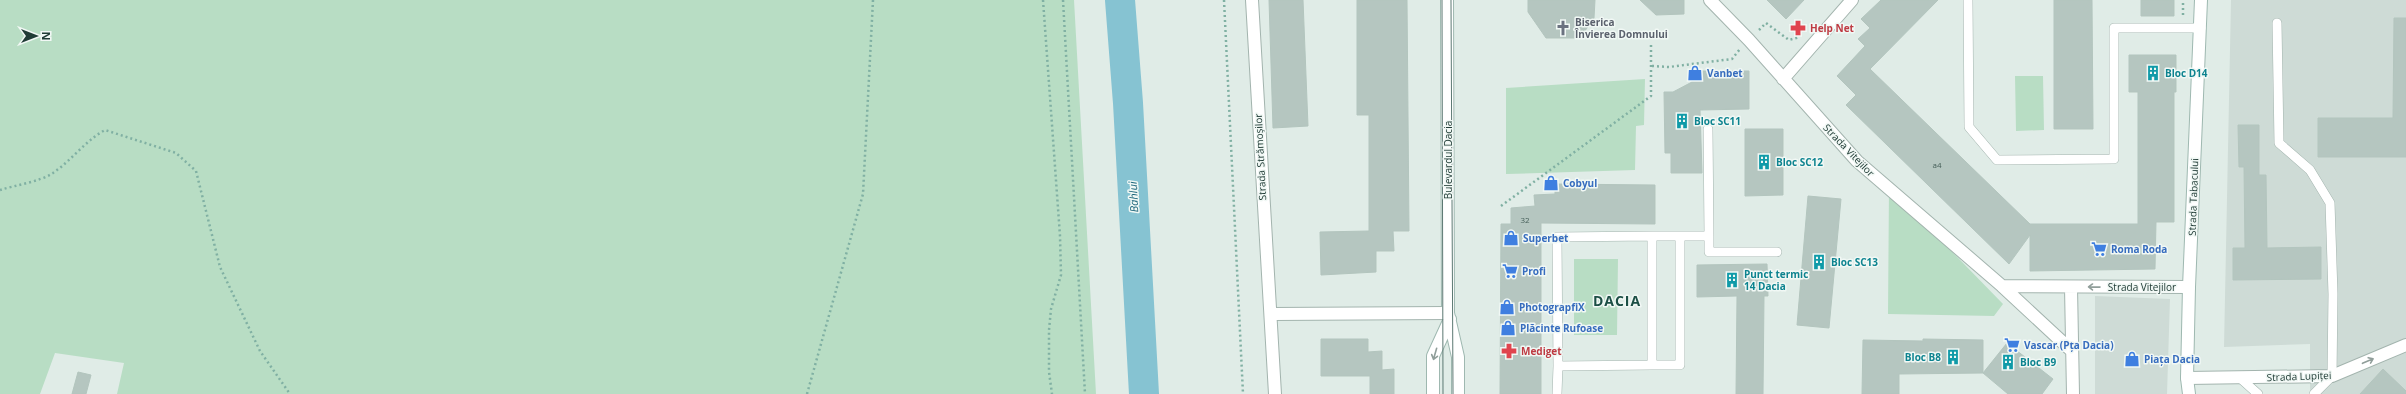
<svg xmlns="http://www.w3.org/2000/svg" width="2406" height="394" font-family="'Open Sans',sans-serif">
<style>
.built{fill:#cedbd6}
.green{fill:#b8ddc4}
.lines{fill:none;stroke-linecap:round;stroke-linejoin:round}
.river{stroke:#86c3d2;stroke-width:30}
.building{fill:#b5c6c0;stroke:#b3c5be}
.lane-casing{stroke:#a3b4ae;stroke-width:10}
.street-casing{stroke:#a3b4ae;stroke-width:14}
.secondary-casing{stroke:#9eb8b0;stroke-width:14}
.path{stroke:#80b0a3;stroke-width:2.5;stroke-dasharray:2 3;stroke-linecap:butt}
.lane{stroke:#fff;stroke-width:9}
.street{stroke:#fff;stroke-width:12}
.secondary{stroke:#fff;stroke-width:12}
.tram{stroke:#5b7872;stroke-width:1}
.oneway{stroke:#909e9a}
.labels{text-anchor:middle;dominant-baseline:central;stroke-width:3;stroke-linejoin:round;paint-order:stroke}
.number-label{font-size:8px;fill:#455e58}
.worship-label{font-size:10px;font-weight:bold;fill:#5b616d;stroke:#f1f8f5;text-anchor:start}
.health-label{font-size:10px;font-weight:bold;fill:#be3a42;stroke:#f1f8f5;text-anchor:start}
.shop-label{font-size:10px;font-weight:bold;fill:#366cbe;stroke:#f1f8f5;text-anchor:start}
.culture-label{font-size:10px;font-weight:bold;fill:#0d838f;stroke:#f1f8f5;text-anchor:start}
.street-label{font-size:10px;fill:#203c36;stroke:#f1f8f5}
.water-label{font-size:11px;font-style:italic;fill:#19647a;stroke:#f1f8f5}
.district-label{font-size:14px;font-weight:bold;letter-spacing:1px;fill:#1c4f45;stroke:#f1f8f5}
</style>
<rect width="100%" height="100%" fill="#e0ece7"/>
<!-- built -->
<path class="built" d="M2231 0H2406V394H2310V344L2224 347Z
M2095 296 2170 299 2167 394H2095Z"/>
<!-- green -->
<path class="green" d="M0 0H1074L1096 394H117L124 363 55 353 40 394H0Z
M2015 76H2043L2044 130 2016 131Z
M1645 79 1644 125 1636 126 1635 170 1506 174V88Z
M1889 187 2003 304 1994 316 1888 314Z
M1574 259H1618L1617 335H1574Z"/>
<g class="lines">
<!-- river -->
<path class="river" d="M1120 0 1128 103 1144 394"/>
</g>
<!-- building -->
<path class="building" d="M1269 0H1303L1308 126 1273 128Z
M1357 0H1407L1409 231H1393L1394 251H1376V272L1321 275 1320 232 1369 231V115H1357Z
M1528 0H1595L1594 18 1580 38H1546L1528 12Z
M1640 0H1684V14L1656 15Z
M1767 0H1804L1786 19Z
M1881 0H1938L1870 69 2030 224H2138V92H2129V55H2176V92H2174V222H2156L2155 269 2030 271V235L2009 264 1846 105 1856 95 1837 76 1865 46 1858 39 1870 28 1861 19Z
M2054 0H2092L2093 129H2054Z
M2141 0H2174V16H2141Z
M2394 18H2406V157H2318V118H2393Z
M1692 71H1749V109L1700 110 1702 173H1671V153H1665L1664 92H1673L1692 82Z
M2238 125H2259V175H2266L2267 248 2321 247V279L2233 280V248H2245L2244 167H2239Z
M1745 129H1783V195L1745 196Z
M1555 184 1655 185V224L1541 223V394H1500L1501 224H1511V208L1535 206 1534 195 1555 194Z
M1808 196 1841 199 1829 328 1797 325Z
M1767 264 1768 296H1764L1763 394H1736L1737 296 1697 297V265Z
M1321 339H1368V352L1382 351V370L1394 369V394H1370V376H1321Z
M1923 339 1983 340V373L2007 343 2053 379 2042 394H2008L1983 373 1899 374V394H1862L1863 340 1923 341Z
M2383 369 2406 391V394H2360Z
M78 372 91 375 86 394H72Z"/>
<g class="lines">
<defs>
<path id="lane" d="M1968 0 1969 127 1997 160 2114 159V28H2201
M2277 23 2279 143 2310 170 2330 203 2333 294 2332 376 2314 394
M1708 129 1709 236
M1652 365H1680V236
M1558 366 1557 237 1652 236
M2239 377 2258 394
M1557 394 1558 366 1652 365V236H1709V252H1777"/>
<path id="street" d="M1252 0 1275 394
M1710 0 1749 40 1857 161 2002 286 2072 351
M1783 79 1852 0
M2002 286 2189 287
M2071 287 2073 394
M1272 314 1448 313
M2187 378 2332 376 2406 345"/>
<path id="secondary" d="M1447 0 1448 313 1458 357V394
M1433 394V356L1450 319
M2189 394 2187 378 2189 287 2201 0"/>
</defs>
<!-- lane casing -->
<use href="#lane" class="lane-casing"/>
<!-- street casing -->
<use href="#street" class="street-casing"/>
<!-- secondary casing -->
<use href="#secondary" class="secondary-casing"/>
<!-- path -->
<path class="path" d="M1043 0 1060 236 1061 275 1051 309 1049 330V372L1052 394
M1063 0 1085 394
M1224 0 1243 394
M2183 15V0
M1759 30 1766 23 1789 40 1800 37
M1652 66 1669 67 1732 59 1740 49
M0 190C16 185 39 182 53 173 72 160 85 141 105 130L176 153 196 171 220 267 260 351 290 394
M1501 206 1651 96V44
M807 394 863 194 873 0"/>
<!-- lane -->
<use href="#lane" class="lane"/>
<!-- street -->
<use href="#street" class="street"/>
<!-- secondary -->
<use href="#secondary" class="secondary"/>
<!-- tram -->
<path class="tram" d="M1442 0 1443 394
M1451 0 1453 394"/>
</g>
<!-- one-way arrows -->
<defs><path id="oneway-shaft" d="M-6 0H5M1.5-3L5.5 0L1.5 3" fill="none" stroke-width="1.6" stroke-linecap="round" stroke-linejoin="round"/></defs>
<g class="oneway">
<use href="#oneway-shaft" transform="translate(2094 287) rotate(-179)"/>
<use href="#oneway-shaft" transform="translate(1435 354) rotate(106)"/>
<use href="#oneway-shaft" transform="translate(2368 361) rotate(-23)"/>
</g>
<!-- icons -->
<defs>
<symbol id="church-bare" viewBox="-9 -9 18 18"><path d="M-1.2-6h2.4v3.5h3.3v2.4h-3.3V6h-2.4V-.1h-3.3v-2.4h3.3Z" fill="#6b7280" stroke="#f1f8f5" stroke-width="2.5" paint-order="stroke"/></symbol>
<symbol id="pharmacy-bare" viewBox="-9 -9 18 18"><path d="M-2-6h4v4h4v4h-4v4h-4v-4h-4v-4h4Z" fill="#e0444e" stroke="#f1f8f5" stroke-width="2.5" paint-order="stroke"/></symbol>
<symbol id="shop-bare" viewBox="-9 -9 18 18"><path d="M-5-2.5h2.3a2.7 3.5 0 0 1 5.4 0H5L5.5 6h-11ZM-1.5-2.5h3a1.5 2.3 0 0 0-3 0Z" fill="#3f7fe0" stroke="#f1f8f5" stroke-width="2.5" paint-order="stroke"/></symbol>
<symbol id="building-bare" viewBox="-9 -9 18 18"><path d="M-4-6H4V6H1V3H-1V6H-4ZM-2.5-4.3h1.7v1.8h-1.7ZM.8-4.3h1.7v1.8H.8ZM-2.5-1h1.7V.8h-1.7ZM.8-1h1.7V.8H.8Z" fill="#0f9aa8" stroke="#f1f8f5" stroke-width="2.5" paint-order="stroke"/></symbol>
<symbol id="supermarket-bare" viewBox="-9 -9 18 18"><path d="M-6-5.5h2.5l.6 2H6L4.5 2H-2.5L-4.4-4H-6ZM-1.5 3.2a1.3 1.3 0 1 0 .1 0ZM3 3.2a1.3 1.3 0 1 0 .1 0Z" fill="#3f7fe0" stroke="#f1f8f5" stroke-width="2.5" paint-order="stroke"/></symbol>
</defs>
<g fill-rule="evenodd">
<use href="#church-bare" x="1552" y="17" width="22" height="22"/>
<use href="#pharmacy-bare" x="1787" y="17" width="22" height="22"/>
<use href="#shop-bare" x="1684" y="62" width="22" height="22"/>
<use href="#building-bare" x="2142" y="62" width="22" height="22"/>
<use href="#building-bare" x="1671" y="110" width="22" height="22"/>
<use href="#building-bare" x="1753" y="151" width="22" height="22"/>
<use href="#shop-bare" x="1540" y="172" width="22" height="22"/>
<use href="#shop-bare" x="1500" y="227" width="22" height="22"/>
<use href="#supermarket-bare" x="2088" y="238" width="22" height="22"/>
<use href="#building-bare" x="1808" y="251" width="22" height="22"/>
<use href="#supermarket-bare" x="1499" y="260" width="22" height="22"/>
<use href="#building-bare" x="1721" y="269" width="22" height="22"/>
<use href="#shop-bare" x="1496" y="296" width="22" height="22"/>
<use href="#shop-bare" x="1497" y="317" width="22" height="22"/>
<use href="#supermarket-bare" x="2001" y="334" width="22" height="22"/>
<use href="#pharmacy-bare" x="1498" y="340" width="22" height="22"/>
<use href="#building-bare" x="1942" y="346" width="22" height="22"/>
<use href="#shop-bare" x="2121" y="348" width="22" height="22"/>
<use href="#building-bare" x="1997" y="351" width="22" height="22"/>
</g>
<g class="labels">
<!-- number labels -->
<g class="number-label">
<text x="1937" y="164">a4</text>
<text x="1525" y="219">32</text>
</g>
<!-- worship labels -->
<g class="worship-label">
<text x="1575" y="22">Biserica<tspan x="1575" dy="12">Învierea Domnului</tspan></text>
</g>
<!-- health labels -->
<g class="health-label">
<text x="1810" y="28">Help Net</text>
<text x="1521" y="351">Mediget</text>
</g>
<!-- shop labels -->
<g class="shop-label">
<text x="1707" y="73">Vanbet</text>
<text x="1563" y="183">Cobyul</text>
<text x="1523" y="238">Superbet</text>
<text x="2111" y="249">Roma Roda</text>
<text x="1522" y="271">Profi</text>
<text x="1519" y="307">PhotograpfiX</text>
<text x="1520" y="328">Plăcinte Rufoase</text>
<text x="2024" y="345">Vascar (Pța Dacia)</text>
<text x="2144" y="359">Piața Dacia</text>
</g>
<!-- culture labels -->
<g class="culture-label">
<text x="2165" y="73">Bloc D14</text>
<text x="1694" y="121">Bloc SC11</text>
<text x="1776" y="162">Bloc SC12</text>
<text x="1831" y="262">Bloc SC13</text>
<text x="1744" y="274">Punct termic<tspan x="1744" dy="12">14 Dacia</tspan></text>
<text x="1941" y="357" text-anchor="end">Bloc B8</text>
<text x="2020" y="362">Bloc B9</text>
</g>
<!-- street labels -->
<g class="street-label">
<text transform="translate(1849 150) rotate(46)">Strada Vitejilor</text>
<text transform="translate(1260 157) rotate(-93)">Strada Strămoșilor</text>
<text transform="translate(1448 160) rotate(-90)">Bulevardul Dacia</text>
<text transform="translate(2193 197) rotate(-88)">Strada Tabacului</text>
<text x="2142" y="287">Strada Vitejilor</text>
<text transform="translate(2299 376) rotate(-2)">Strada Lupiței</text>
</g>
<!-- water labels -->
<g class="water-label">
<text transform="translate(1133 197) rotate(-93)">Bahlui</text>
</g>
<!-- district labels -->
<g class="district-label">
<text x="1617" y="300">DACIA</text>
</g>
</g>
<!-- north arrow -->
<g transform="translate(36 36) rotate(90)" stroke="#f1f8f5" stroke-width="3" paint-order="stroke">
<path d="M0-3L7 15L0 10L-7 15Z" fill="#203c36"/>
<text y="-6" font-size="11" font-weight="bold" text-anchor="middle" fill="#203c36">N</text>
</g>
</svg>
